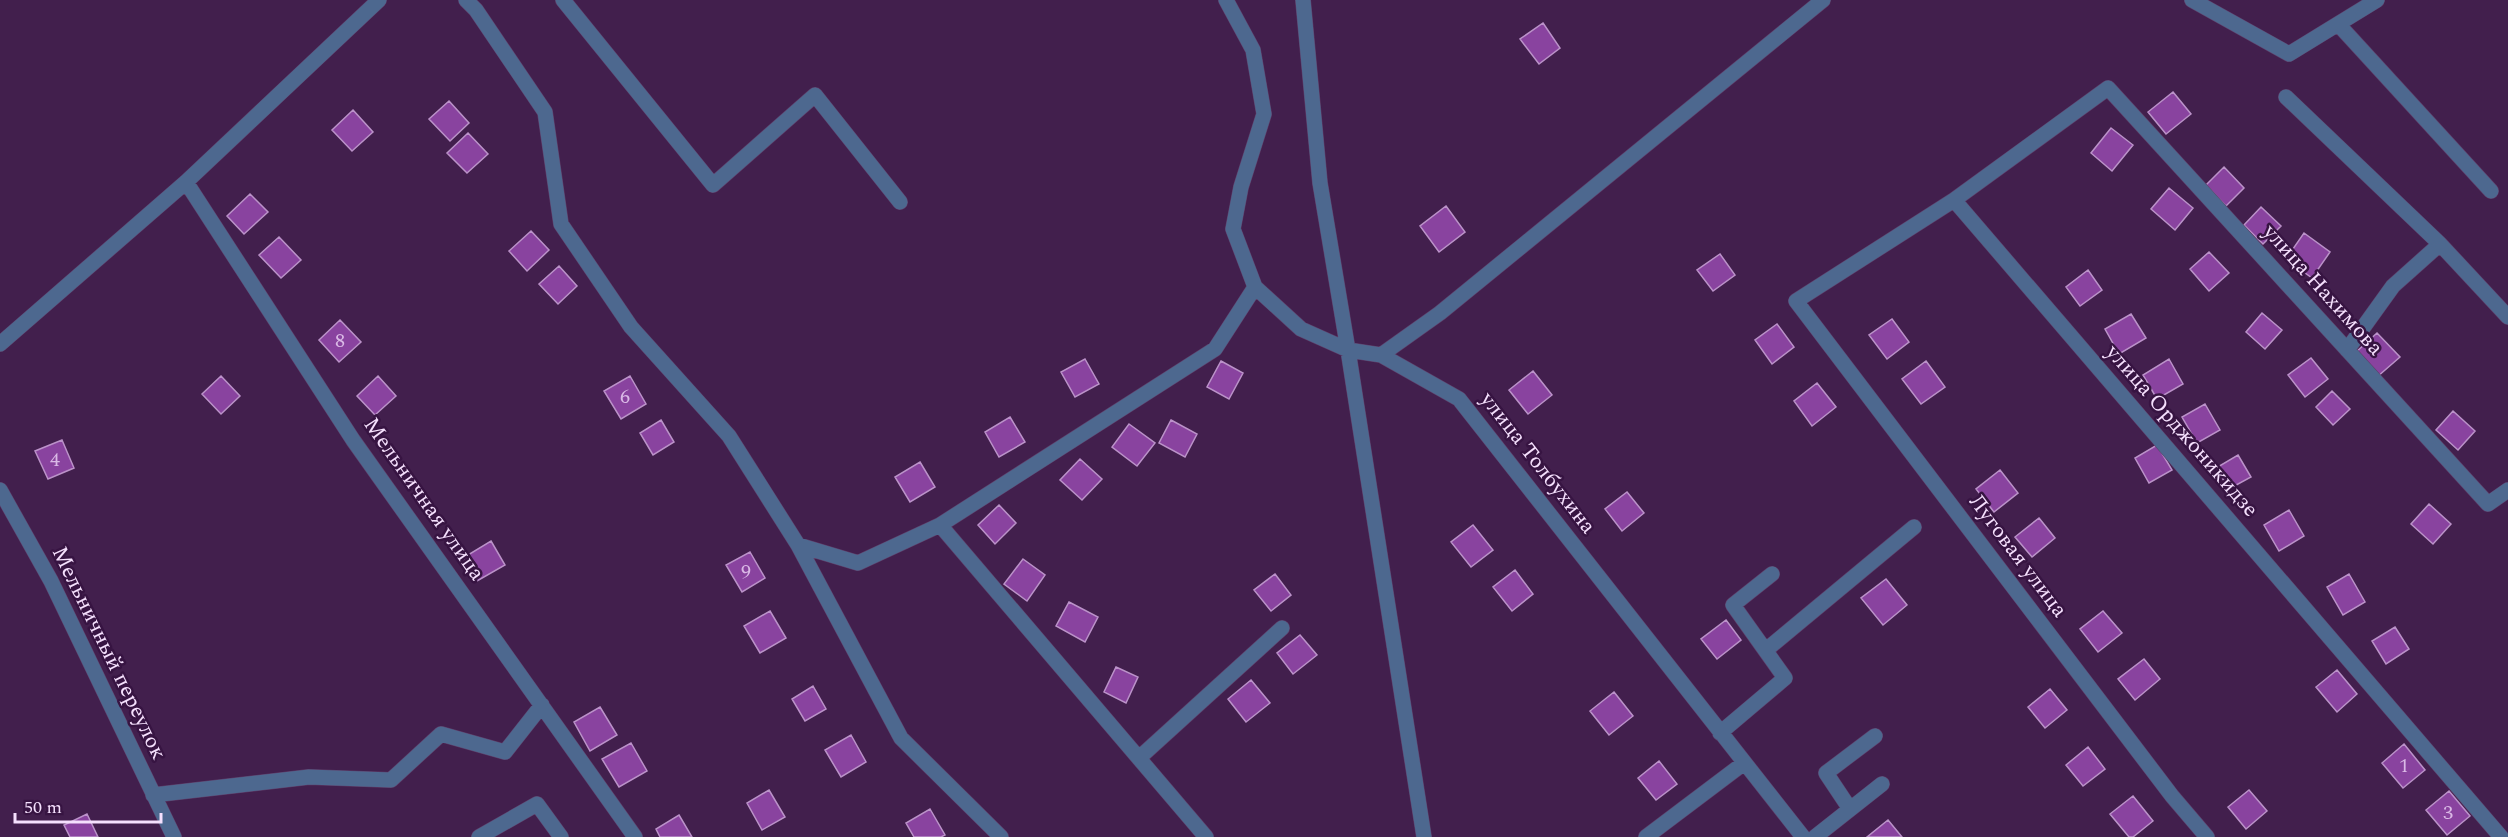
<svg xmlns="http://www.w3.org/2000/svg" width="2508" height="837" font-family="Spectral,serif">
<style>
.building{fill:#89439f;stroke:#bb92c9;stroke-width:1.5}
.lines{fill:none;stroke-linecap:round;stroke-linejoin:round}
.minor-casing{stroke:#5f3e69;stroke-width:16}
.minor{stroke:#4d688f;stroke-width:15}
.labels{text-anchor:middle;dominant-baseline:central;stroke-width:5;stroke-linejoin:round;paint-order:stroke}
.number-label{font-size:20px;fill:#dab9e6}
.street-label{font-size:22px;fill:#f5e0fd;stroke:#371442}
</style>
<rect width="100%" height="100%" fill="#421f4d"/>
<!-- building -->
<path class="building" d="M1543 23 1560 48 1539 64 1520 39Z
M2173 92 2191 114 2166 134 2148 112Z
M449 101 469 123 450 141 429 119Z
M353 110 373 132 352 151 332 130Z
M2111 128 2133 145 2112 171 2091 153Z
M468 133 488 154 467 173 447 153Z
M2224 167 2244 188 2226 206 2206 185Z
M2169 188 2193 208 2175 230 2151 209Z
M250 194 268 212 244 234 227 216Z
M1446 206 1465 232 1439 252 1420 226Z
M2261 207 2281 226 2263 244 2244 225Z
M531 231 549 250 527 271 509 251Z
M2304 233 2330 252 2312 278 2286 259Z
M279 237 301 260 281 278 259 255Z
M2209 252 2229 273 2209 291 2190 269Z
M1720 254 1735 275 1713 291 1697 270Z
M559 266 577 286 558 304 539 284Z
M2088 270 2102 290 2080 306 2066 287Z
M2262 313 2282 330 2265 349 2246 332Z
M2131 314 2146 338 2119 354 2105 329Z
M1892 319 1909 342 1887 359 1869 335Z
M340 320 361 342 339 362 319 340Z
M1777 324 1794 347 1772 364 1755 340Z
M2377 333 2400 357 2377 377 2355 353Z
M2311 358 2328 379 2305 397 2288 375Z
M1085 359 1099 384 1075 397 1061 372Z
M2169 359 2183 384 2157 399 2143 375Z
M1221 361 1243 373 1229 399 1207 387Z
M1926 361 1945 387 1921 404 1902 379Z
M1533 371 1552 395 1528 414 1509 390Z
M221 376 240 396 221 414 202 394Z
M378 376 396 396 375 415 357 396Z
M630 376 646 404 621 419 604 391Z
M1817 383 1836 407 1812 426 1794 401Z
M2332 391 2350 409 2333 425 2316 407Z
M2205 404 2220 430 2197 443 2182 417Z
M2453 411 2475 431 2458 450 2436 430Z
M1010 417 1025 442 999 457 985 432Z
M661 420 674 442 653 455 640 433Z
M1171 420 1197 434 1185 457 1159 443Z
M1129 424 1155 443 1137 466 1112 447Z
M62 440 74 468 48 479 35 451Z
M2157 445 2172 470 2149 483 2135 458Z
M2238 455 2251 477 2229 489 2216 468Z
M1080 459 1102 479 1082 500 1060 480Z
M920 462 935 487 910 502 895 477Z
M2000 470 2018 493 1994 512 1976 489Z
M1627 492 1644 513 1622 531 1605 509Z
M2429 504 2451 524 2433 544 2411 524Z
M999 505 1016 523 995 544 978 525Z
M2289 510 2304 536 2279 551 2264 525Z
M2039 518 2055 538 2032 557 2015 537Z
M1473 525 1493 550 1471 567 1451 542Z
M491 541 505 565 477 581 463 558Z
M750 552 765 578 742 592 726 565Z
M1023 559 1045 575 1027 601 1004 584Z
M1515 570 1533 594 1512 611 1493 587Z
M1275 574 1291 595 1271 611 1254 590Z
M2349 574 2365 602 2343 615 2327 587Z
M1886 579 1907 605 1883 625 1861 598Z
M1069 602 1098 617 1085 642 1056 626Z
M770 611 786 638 760 653 744 626Z
M2103 611 2122 633 2098 652 2080 629Z
M1726 620 1741 640 1717 659 1701 639Z
M2395 627 2409 649 2386 664 2372 641Z
M1300 635 1317 655 1293 674 1277 653Z
M2144 659 2160 679 2135 700 2118 679Z
M1116 667 1138 677 1126 703 1104 692Z
M2337 670 2357 694 2337 712 2316 687Z
M1251 680 1270 703 1246 722 1228 699Z
M813 686 826 709 805 721 792 699Z
M2050 689 2067 710 2045 728 2028 707Z
M1614 692 1633 716 1609 735 1590 711Z
M600 707 617 735 590 751 574 722Z
M851 735 866 762 841 777 825 750Z
M631 743 647 771 619 787 602 759Z
M2404 744 2425 770 2403 788 2382 763Z
M2088 747 2105 769 2083 786 2066 765Z
M1659 761 1677 784 1656 800 1638 778Z
M769 790 785 817 762 830 747 803Z
M2249 790 2267 811 2246 829 2228 807Z
M2449 791 2470 816 2447 835 2426 810Z
M2133 796 2153 821 2133 837H2129L2110 814Z
M930 809 945 835 941 837H914L906 823Z
M87 814 98 837H70L64 825Z
M679 815 692 837H660L656 829Z
M1888 820 1902 837H1867Z"/>
<g class="lines">
<defs>
<path id="minor" d="M466 0 476 10 545 112 561 224 631 327 729 436 798 545
M563 0 713 185 815 95 900 202
M1226 0 1253 50 1264 114 1241 187 1233 229 1255 287 1301 329 1348 350 1381 355 1459 399 1803 837
M1303 0 1320 183 1348 350 1424 837
M2192 0 2289 54 2377 0
M2338 24 2491 191
M2286 97 2440 244 2508 317
M186 182 353 440 635 837
M1954 200 1796 301 2172 796 2207 837
M0 344 186 182 379 0
M2347 350 2393 286 2440 244
M1381 355 1440 313 1823 0
M0 490 51 581 174 837
M940 525 858 563 798 545 901 738 1001 837
M1766 650 1914 527
M1720 733 1785 678 1733 605 1772 574
M1139 758 1282 628
M153 795 309 777 391 780 441 734 505 752 542 705
M1850 809 1826 773 1875 736
M479 837 537 804 561 837
M1206 837 940 525 1215 349 1255 287
M1646 837 1744 763
M1815 837 1882 784
M2501 837 1954 200 2108 88 2488 504 2508 490"/>
</defs>
<!-- minor casing -->
<use href="#minor" class="minor-casing"/>
<!-- minor -->
<use href="#minor" class="minor"/>
</g>
<g class="labels">
<!-- number labels -->
<g class="number-label">
<text x="340" y="341">8</text>
<text x="625" y="397">6</text>
<text x="55" y="460">4</text>
<text x="746" y="572">9</text>
<text x="2404" y="766">1</text>
<text x="2448" y="813">3</text>
</g>
<!-- street labels -->
<g class="street-label">
<text transform="translate(2323 290) rotate(48)">улица Нахимова</text>
<text transform="translate(2182 431) rotate(49)">улица Орджоникидзе</text>
<text transform="translate(1538 463) rotate(52)">улица Толбухина</text>
<text transform="translate(424 499) rotate(55)">Мельничная улица</text>
<text transform="translate(2018 556) rotate(53)">Луговая улица</text>
<text transform="translate(109 653) rotate(64)">Мельничный переулок</text>
</g>
</g>
<!-- scale -->
<path d="M15 813v9h146v-9" fill="none" stroke="#f5e0fd" stroke-width="3"/>
<text x="24" y="813" font-size="18" fill="#f5e0fd" stroke="#371442" stroke-width="4.5" paint-order="stroke">50 m</text>
</svg>
